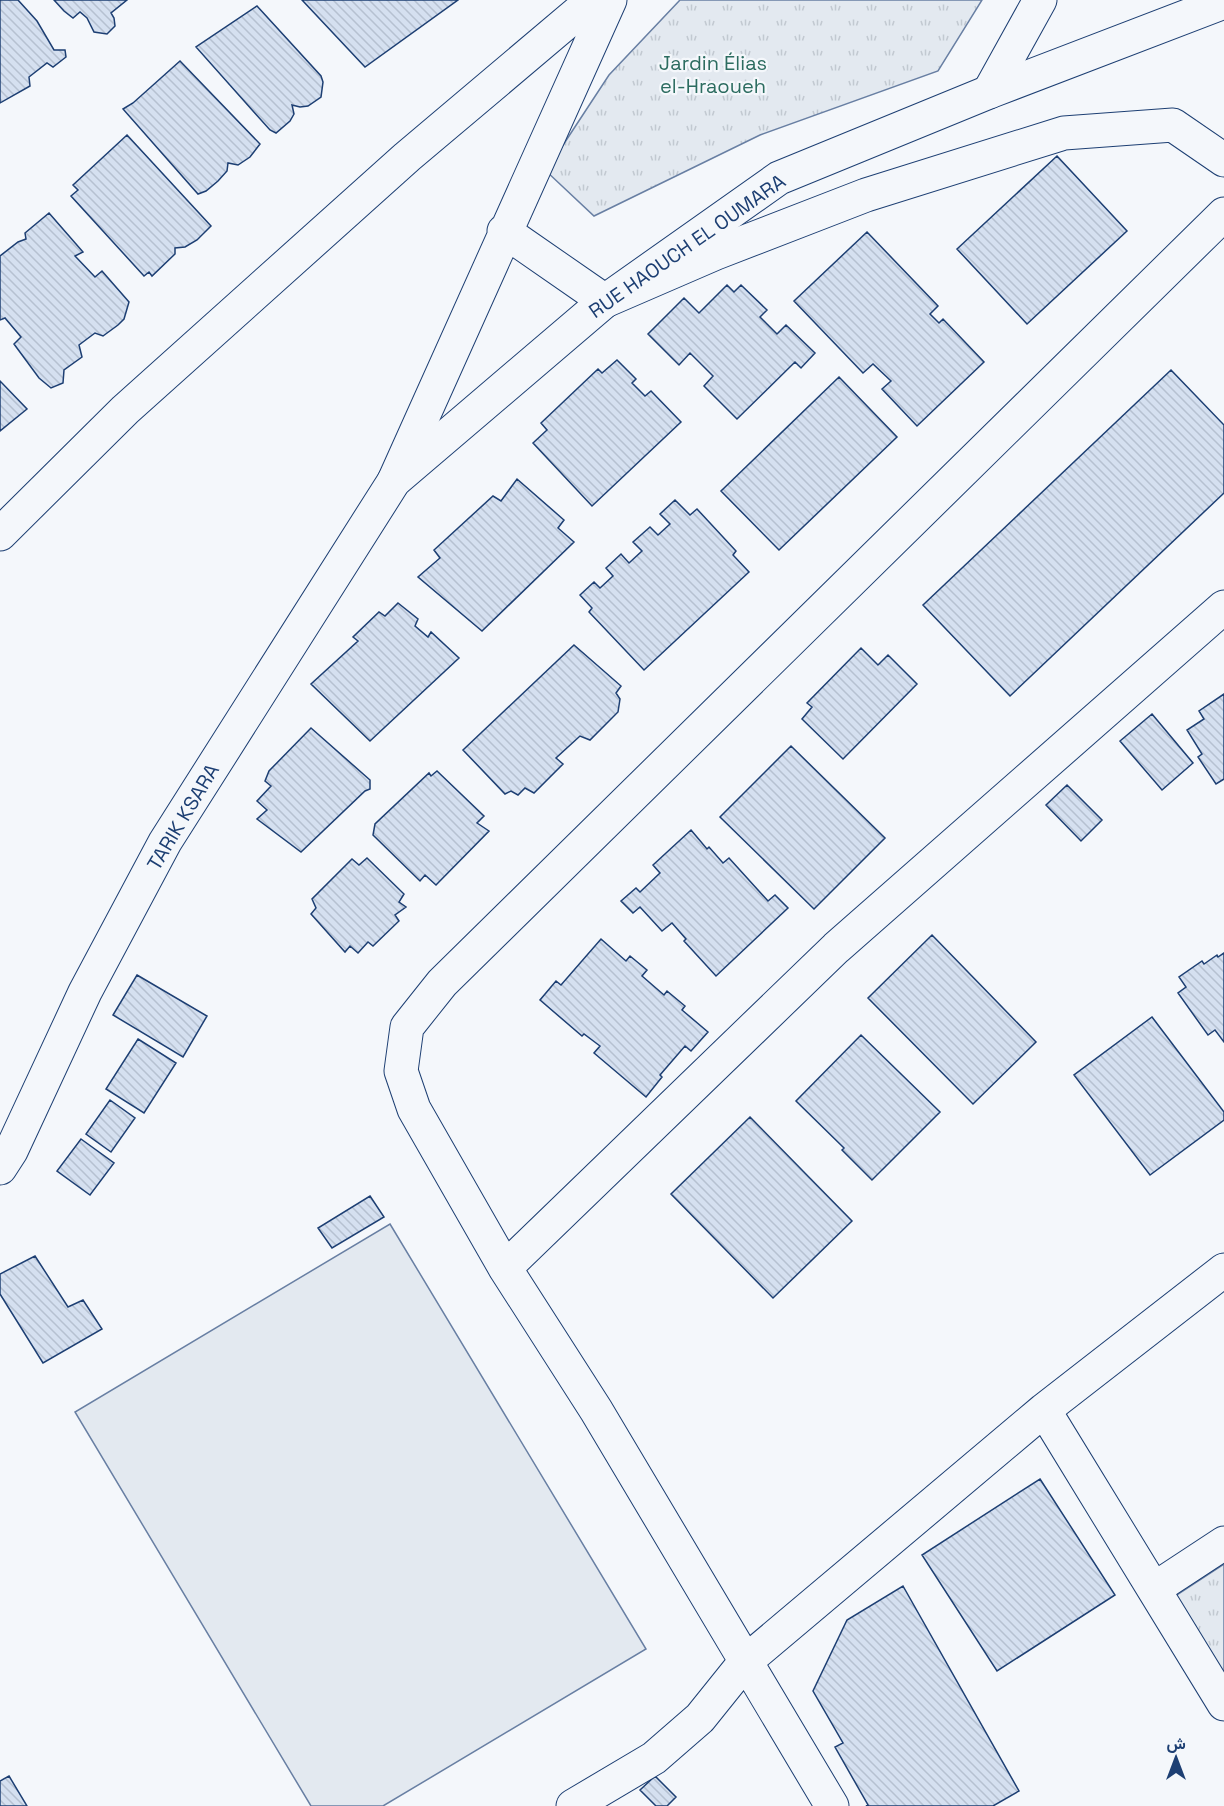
<svg xmlns="http://www.w3.org/2000/svg" width="1224" height="1806" font-family="'Space Grotesk',Vazirmatn,sans-serif">
<style>
.park{fill:url(#park-tufts);stroke:#687fa3;stroke-width:1.5}
.garden{fill:#e3e9f0;stroke:#687fa3;stroke-width:1.5}
.building{fill:url(#building-back-hatch);stroke:#1d3f73;stroke-width:1.5}
.lines{fill:none;stroke-linecap:round;stroke-linejoin:round}
.minor-casing{stroke:#1d3f73;stroke-width:35}
.major-casing{stroke:#1d3f73;stroke-width:35}
.minor{stroke:#f4f7fb;stroke-width:33}
.major{stroke:#f4f7fb;stroke-width:33}
.labels{text-anchor:middle;dominant-baseline:central;stroke-width:4.5;stroke-linejoin:round;paint-order:stroke}
.park-label{font-size:20px;fill:#2c6c60;stroke:#f4f7fb}
.street-label{font-size:20px;fill:#1d3f73;stroke:#f4f7fb}
</style>
<defs>
<pattern id="park-tufts" width="24" height="20" patternUnits="userSpaceOnUse" patternTransform="scale(1.5)"><rect width="24" height="20" fill="#e3e9f0"/><path d="M3 7l-1-3M5 7V3M7 7l1-3M15 17l-1-3M17 17v-4M19 17l1-3" fill="none" stroke="#c2c9d1"/></pattern>
<pattern id="building-back-hatch" width="6" height="6" patternUnits="userSpaceOnUse" patternTransform="scale(1.5)"><rect width="6" height="6" fill="#d5e0f0"/><path d="M-1 5l2 2M0 0l6 6M5-1l2 2" fill="none" stroke="#b6c1d1"/></pattern>
</defs>
<rect width="100%" height="100%" fill="#f4f7fb"/>
<!-- park -->
<path class="park" d="M680 0H982L938 71 760 135 594 216 546 171 609 75Z
M1224 1564V1679L1172 1598Z"/>
<!-- garden -->
<path class="garden" d="M390 1224 646 1649 383 1806H311L75 1412Z"/>
<!-- building -->
<path class="building" d="M0 0H18L37 21 54 50H65L66 57 53 67 47 63 29 77 30 86 0 103Z
M54 0H127L111 13 114 18 115 26 107 34 94 32 87 18 80 12 73 18 64 11Z
M302 0H458L365 67Z
M257 6 321 76 323 82 321 97 308 106 300 107 292 105 294 114 290 121 276 133 270 130 196 47Z
M180 61 260 144 250 157 238 165 228 163 227 171 218 181 206 191 198 194 123 109 133 103Z
M127 135 211 226 197 240 185 247 175 248V254L152 276 149 272 144 276 71 196 78 190 73 185Z
M1057 156 1127 231 1027 324 957 249Z
M49 213 83 252 75 256 95 277 102 271 129 302 124 319 118 325 103 336 95 333 79 345 82 357 64 370 63 383 51 388 39 378 14 344 21 337 5 318 0 320V256L18 242 26 239 25 233Z
M867 232 938 306 930 314 939 323 943 319 984 362 917 426 882 389 891 381 873 364 863 373 794 301Z
M727 285 734 292 741 285 767 310 760 317 777 334 786 325 815 353 801 368 795 362 737 419 704 386 713 376 690 353 679 365 648 334 684 298 699 313Z
M617 360 636 379 632 383 645 396 651 391 681 422 592 506 533 443 547 430 541 423 598 369 602 373Z
M1171 370 1224 425V493L1010 696 923 605Z
M839 377 897 437 779 550 721 491Z
M0 381 27 409 0 431Z
M517 479 564 520 558 528 574 542 482 631 418 577 440 558 434 550 493 496 501 501Z
M675 500 690 515 697 509 736 551 733 555 749 572 644 670 589 612 592 608 580 595 594 582 600 588 613 576 606 568 621 554 629 563 642 551 633 542 650 527 658 535 670 524 660 514Z
M398 603 418 619 415 626 428 637 431 632 459 658 370 741 311 684 358 641 353 637 379 612 385 616Z
M574 645 621 686 616 693 620 699 618 712 590 740 580 736 556 758 563 764 534 793 525 788 518 795 511 791 505 794 463 750Z
M861 648 878 665 888 655 917 684 843 759 802 719 812 707 807 703Z
M1224 694V779L1216 784 1198 757 1202 754 1187 730 1204 719 1199 711Z
M1152 714 1193 763 1162 790 1120 741Z
M311 728 370 780V789L365 791 301 852 257 819 267 810 257 801 271 786 265 781 269 771Z
M791 746 885 838 814 909 720 817Z
M437 771 484 816 477 823 489 831 436 885 425 875 420 881 373 835 375 824 429 773 431 776Z
M1067 785 1102 820 1081 841 1046 805Z
M691 830 707 849 709 847 723 863 729 858 768 901 775 895 788 908 716 976 684 941 686 939 672 923 662 931 640 907 633 913 621 901 636 888 640 892 660 873 653 865Z
M367 858 404 894 399 902 406 907 395 915 399 921 373 946 368 942 358 953 350 946 345 952 311 914 316 908 312 899 352 859 359 865Z
M932 935 1036 1042 973 1104 868 998Z
M601 939 626 961 630 956 647 970 642 976 664 995 667 991 685 1006 682 1010 708 1032 691 1051 685 1046 660 1075 662 1077 646 1097 594 1053 600 1046 584 1034 582 1036 540 1000 556 981 561 985Z
M1224 953V1042L1215 1030 1208 1035 1178 993 1186 987 1179 977 1202 961 1204 964 1217 955 1218 957Z
M137 975 207 1016 183 1057 113 1015Z
M1152 1017 1224 1112V1120L1150 1175 1074 1075Z
M861 1035 940 1112 872 1180 842 1150 844 1148 796 1101Z
M138 1039 176 1063 144 1113 106 1089Z
M110 1100 135 1118 111 1152 86 1134Z
M750 1117 852 1221 773 1298 671 1194Z
M81 1139 114 1163 90 1195 57 1171Z
M370 1196 384 1217 332 1248 318 1228Z
M35 1256 68 1307 83 1300 102 1329 43 1363 0 1294V1274Z
M1040 1479 1115 1595 997 1671 922 1555Z
M903 1586 1019 1791 993 1806H866L868 1805 835 1747 843 1743 813 1691 847 1620Z
M9 1776 27 1806H0V1781Z
M655 1776 676 1797 667 1806H656L640 1790Z"/>
<g class="lines">
<defs>
<path id="minor" d="M989 92 1040 0
M504 231 605 301 716 253 866 195 1064 133 1173 125 1224 160
M394 481 610 0
M0 534 125 410 407 157 593 0
M505 1268 836 948 1224 607
M1044 1410 1224 1704
M1154 1589 1224 1543
M573 1806 654 1758 700 1718 745 1662 1044 1410 1224 1270
M832 1806 596 1410 505 1268 414 1109 401 1071 407 1027 442 983 1224 214"/>
<path id="major" d="M0 1168 11 1151 85 992 165 842 394 481 605 301 779 178 989 92 1224 2"/>
</defs>
<!-- minor casing -->
<use href="#minor" class="minor-casing"/>
<!-- major casing -->
<use href="#major" class="major-casing"/>
<!-- minor -->
<use href="#minor" class="minor"/>
<!-- major -->
<use href="#major" class="major"/>
</g>
<g class="labels">
<!-- park labels -->
<g class="park-label">
<text x="713" y="63">Jardin Élias<tspan x="713" dy="23">el-Hraoueh</tspan></text>
</g>
<!-- street labels -->
<g class="street-label">
<text transform="translate(687 246) rotate(-35)">RUE HAOUCH EL OUMARA</text>
<text transform="translate(183 817) rotate(-59)">TARIK KSARA</text>
</g>
</g>
<!-- north arrow -->
<g transform="translate(1176 1758)" stroke="#f4f7fb" stroke-width="4.5" paint-order="stroke">
<path d="M0-4.5L10 22L0 15L-10 22Z" fill="#1d3f73"/>
<text y="-9" font-size="16" font-weight="bold" text-anchor="middle" fill="#1d3f73">ش</text>
</g>
</svg>
